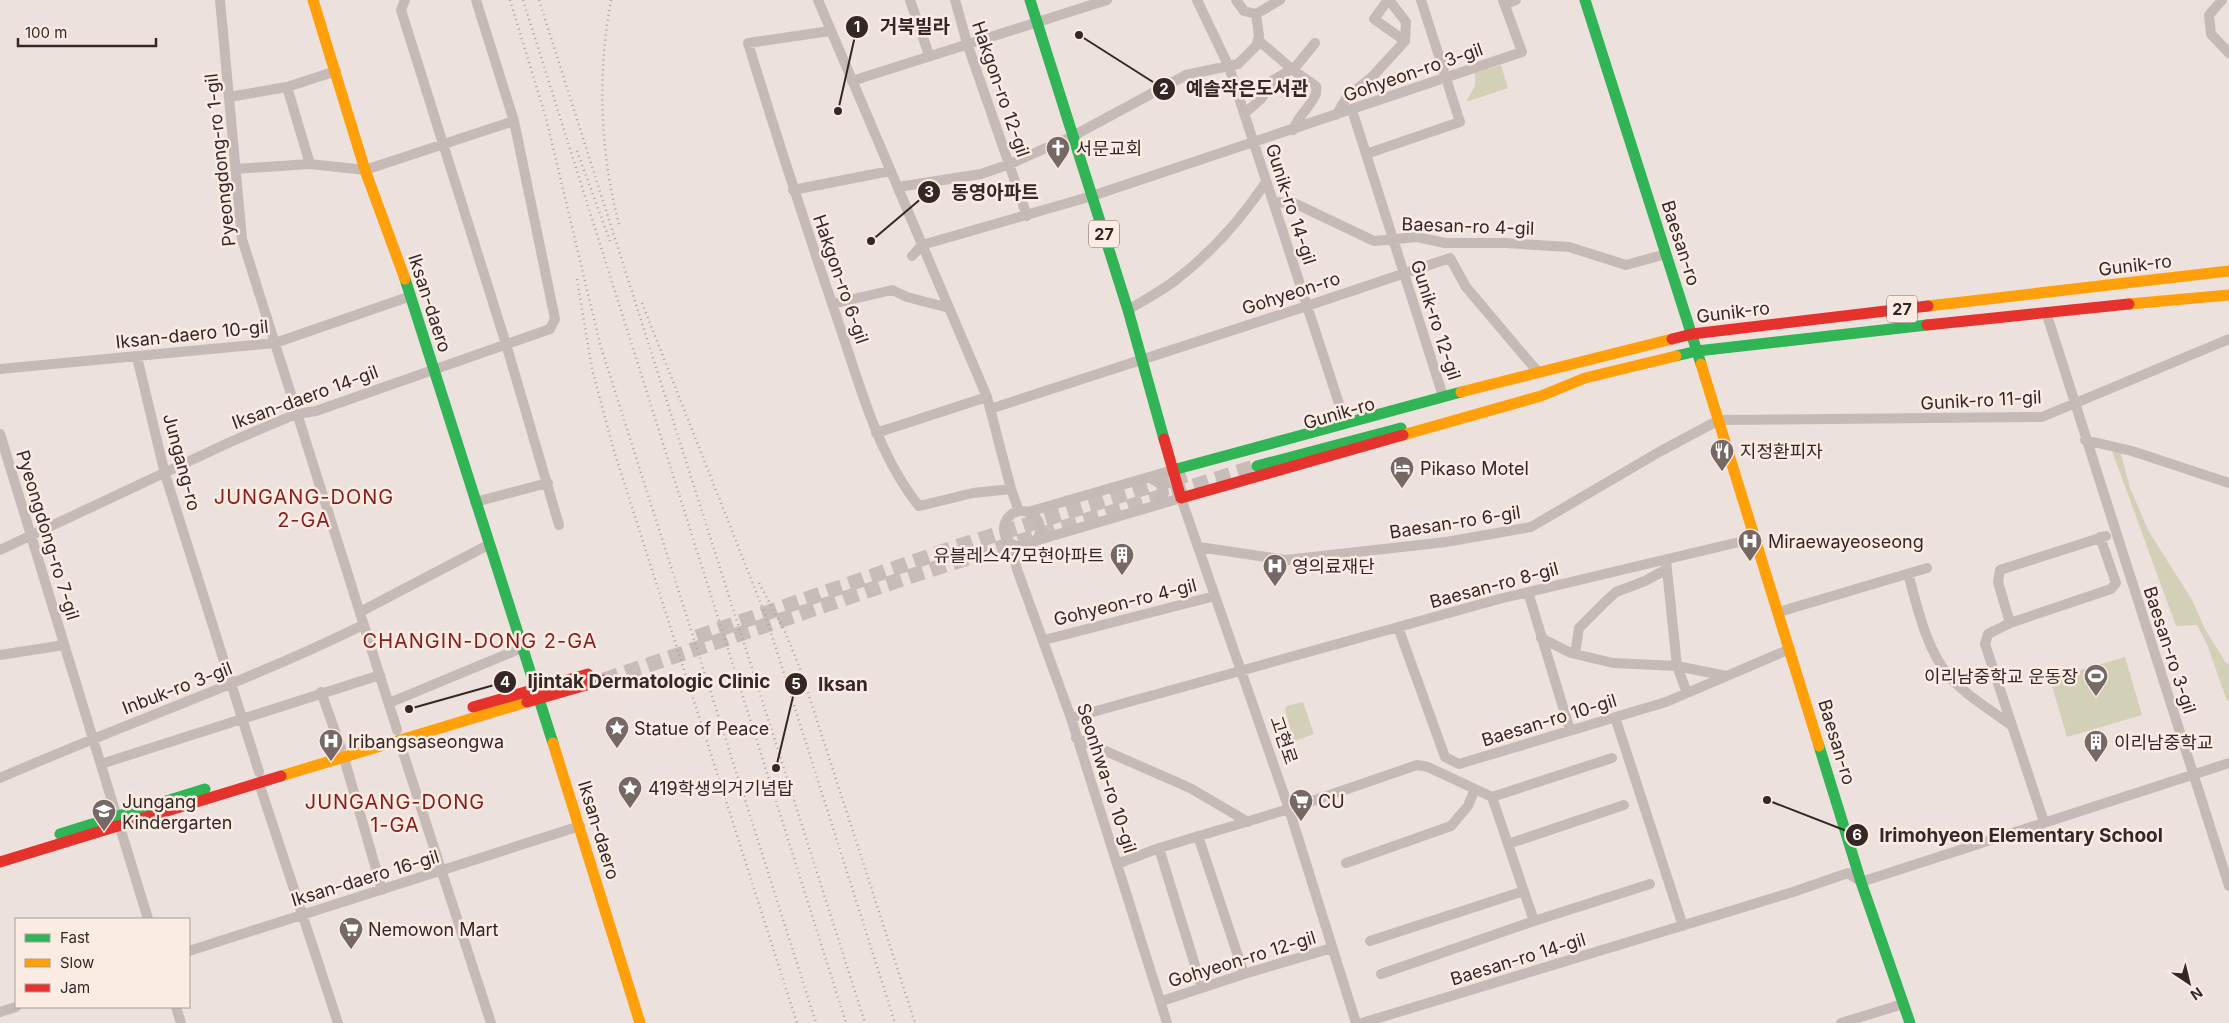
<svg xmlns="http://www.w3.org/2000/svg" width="2229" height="1023" font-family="Inter,'Noto Sans KR',sans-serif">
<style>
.green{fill:#d2d0b6}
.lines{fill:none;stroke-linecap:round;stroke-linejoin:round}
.secondary-tunnel{stroke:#c7bcb7;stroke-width:15;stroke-dasharray:15 8;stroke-linecap:butt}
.street{stroke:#c5bab6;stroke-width:10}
.fast{stroke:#30b455;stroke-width:11}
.slow{stroke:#ff9f0a;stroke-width:11}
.jam{stroke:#e5322d;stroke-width:11}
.rail{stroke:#aca4a0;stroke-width:2.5;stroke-dasharray:1 4;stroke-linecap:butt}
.labels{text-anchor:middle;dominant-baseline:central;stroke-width:5;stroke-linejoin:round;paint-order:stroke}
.shield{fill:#faebe3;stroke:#70625e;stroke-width:1}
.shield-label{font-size:16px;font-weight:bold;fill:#352725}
.street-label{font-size:18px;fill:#352725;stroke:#faebe3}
.poi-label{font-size:18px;fill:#352725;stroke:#faebe3;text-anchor:start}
.quarter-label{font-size:20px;letter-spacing:1px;fill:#881d1a;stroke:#faebe3}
.leader{fill:none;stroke:#352725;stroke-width:2}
.callout-dot{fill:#352725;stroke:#faebe3;stroke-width:2}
.mark-label{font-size:15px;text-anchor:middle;font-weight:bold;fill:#fff}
.callout-label{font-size:19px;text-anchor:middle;font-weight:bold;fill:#352725;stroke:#faebe3;stroke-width:5;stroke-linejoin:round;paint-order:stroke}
</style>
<rect width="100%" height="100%" fill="#ece1dc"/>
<!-- green -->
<path class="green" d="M1501 65 1508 88 1466 102 1475 86V73Z
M2119 447 2130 488 2148 530 2192 600 2205 629 2226 663 2229 664V700L2227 701 2207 644 2197 625 2176 626 2111 448Z
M2125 657 2142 715 2067 737 2050 679Z
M1303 702 1314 734 1295 741 1293 739 1285 709 1287 706Z"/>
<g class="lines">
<!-- secondary-tunnel -->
<path class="secondary-tunnel" d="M697 637 953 548 1186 475
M604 680 908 577 1257 466"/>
<!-- street -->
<path class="street" d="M220 0 242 239 397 730
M405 0 401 10 506 344 559 525
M818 0 987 397 1011 489 1019 511
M910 0 929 55
M955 0 967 43 1027 216
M1197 0 1229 67 1345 422
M1236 0 1244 11 1256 14
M1388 0 1374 19 1405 41
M2222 0 2209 15 2211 34 2229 53
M1505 4 1516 0
M830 31 748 43C777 138 808 233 840 327 861 389 878 455 919 506L973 493 1011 489
M1258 40 1293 70 1316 86C1320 99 1298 114 1293 130
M1293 70 1315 43
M852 81 1107 0
M287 87 310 164
M229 97 287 87 336 71
M1352 110 1443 396
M1245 113 1261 99 1273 80 1287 72 1289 67
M1336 115 1347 97 1372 77 1405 41 1406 22 1389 0
M1366 154 1460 122 1421 0
M235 169 310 164 365 170 514 121
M898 187 981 174 1010 164 1073 136 1186 75 1238 64 1256 46 1259 36 1256 14 1280 0
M793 190 890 171
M1273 202 1294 203 1374 241 1417 237 1445 243H1505L1569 247 1626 265 1666 254
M912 256 922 245 1092 196 1522 52 1503 0
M832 304 892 290 907 297 949 308
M1128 310C1144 300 1162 291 1177 279 1212 252 1242 218 1266 182
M2046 312 2229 886
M137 357 165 474 259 772
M0 369 275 343 411 296
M990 409 1307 306 1450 258 1466 287 1537 371
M876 433 987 397
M0 434 148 919
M2085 440 2132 451 2229 483
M1148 477 1162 485 1164 493 1158 504
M475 502 548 483
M1004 529a18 18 0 1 1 36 0a18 18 0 1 1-36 0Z
M1028 512 1173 470
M1035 541 1181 498 1289 809 1356 1023
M1014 545V559L1018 572 1071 718 1167 1023
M1199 547 1286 560 1446 542 1531 527 1659 452 1719 420 2042 417 2229 339
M0 550 228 443 296 414 316 411 550 329 555 319 514 121 476 0
M1666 560 1677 666 1687 693
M1908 574C1918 608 1925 646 1948 675 1965 695 1991 710 2012 726
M1528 592 1570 730
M360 612 488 545
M1779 612 1927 568
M2010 623 1998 582 2000 570 2106 536
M1398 627 1445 757 1459 764 1666 702 1790 649
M1541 638 1571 653 1613 663 1677 666 1726 676
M1044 640 1215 596
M1575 654 1579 628 1605 602 1616 592 1645 581 1667 569
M0 655 64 645
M321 692 341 748
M389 703 522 648
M1615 717 1683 926
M1071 718 1499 599 1756 538
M1076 738 1190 788 1248 822
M399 740 491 1023
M344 758 382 890
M101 764 380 675
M0 778C121 725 245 683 363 625
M259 783 338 1023
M1492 797 1534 921 1650 884
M2044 822 1985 644 1988 634 2010 623 2111 589 2116 583 2100 537
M1198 836 1244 974
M1508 844 1624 805
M1159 848 1202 988
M1346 863 1451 826 1468 806 1475 789
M1117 864 1159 848 1289 809 1417 765 1428 767 1492 797 1612 758
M1370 941 1524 891
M189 951 580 826
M1381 974 1534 921
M1162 1001 1244 974 1332 948
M176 1007 181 1023
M0 1012 16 1007
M1362 1023 1793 892 1848 873 1861 882 2229 763
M1841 1023 1903 1004"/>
<!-- fast -->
<path class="fast" d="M1030 0 1128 310 1164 439
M1585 0 1701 364
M405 279 553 743
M1676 356 1697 351 1927 325
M1257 466 1401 428
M1173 470 1461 392
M1819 746 1861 882 1910 1023
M60 834 205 789"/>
<!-- slow -->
<path class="slow" d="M313 0 365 170 405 279
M2129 304 2229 295
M1928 306 2229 271
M1701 364 1819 746
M1461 392 1672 339
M1403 435 1541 396 1585 378 1676 356
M553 743 640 1023
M281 776 527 702"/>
<!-- jam -->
<path class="jam" d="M1927 325 2129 304
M1672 339 1692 334 1928 306
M1164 439 1181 498 1403 435
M527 702 604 680
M473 707 588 674
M0 862 281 776"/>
<!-- rail -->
<path class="rail" d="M510 0 546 118 600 344 816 1023
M523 0 846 1023
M539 0 865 1023
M611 0C597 76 600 154 620 228
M577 151 610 241
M577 279 592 369 614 451 797 1023
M642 303 766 617 895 1023
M759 583 785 632 801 671 915 1023"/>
</g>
<!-- icons -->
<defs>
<symbol id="church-pin" viewBox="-11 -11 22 30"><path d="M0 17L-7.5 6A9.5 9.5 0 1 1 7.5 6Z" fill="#756865" stroke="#faebe3"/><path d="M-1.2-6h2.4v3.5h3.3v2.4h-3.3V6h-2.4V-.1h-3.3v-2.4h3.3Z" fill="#fff"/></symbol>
<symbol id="restaurant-pin" viewBox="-11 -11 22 30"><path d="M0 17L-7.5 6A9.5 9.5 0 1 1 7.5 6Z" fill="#756865" stroke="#faebe3"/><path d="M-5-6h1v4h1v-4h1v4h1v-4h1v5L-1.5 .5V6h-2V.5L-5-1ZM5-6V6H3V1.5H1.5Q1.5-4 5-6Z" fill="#fff"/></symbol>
<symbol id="hotel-pin" viewBox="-11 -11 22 30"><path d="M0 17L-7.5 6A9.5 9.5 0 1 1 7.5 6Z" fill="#756865" stroke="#faebe3"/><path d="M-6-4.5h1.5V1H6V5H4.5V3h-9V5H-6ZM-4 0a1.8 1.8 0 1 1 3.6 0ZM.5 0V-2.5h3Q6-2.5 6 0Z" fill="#fff"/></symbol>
<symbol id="hospital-pin" viewBox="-11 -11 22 30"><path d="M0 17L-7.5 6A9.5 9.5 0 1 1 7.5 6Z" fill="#756865" stroke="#faebe3"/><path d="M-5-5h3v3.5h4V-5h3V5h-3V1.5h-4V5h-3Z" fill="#fff"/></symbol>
<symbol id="building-pin" viewBox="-11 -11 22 30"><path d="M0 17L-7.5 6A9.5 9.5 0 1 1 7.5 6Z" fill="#756865" stroke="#faebe3"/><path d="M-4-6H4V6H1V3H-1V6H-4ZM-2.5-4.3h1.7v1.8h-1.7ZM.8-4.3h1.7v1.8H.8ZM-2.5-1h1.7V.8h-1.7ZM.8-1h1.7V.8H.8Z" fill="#fff"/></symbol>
<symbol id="stadium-pin" viewBox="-11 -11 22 30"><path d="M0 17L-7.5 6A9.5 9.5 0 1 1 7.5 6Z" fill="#756865" stroke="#faebe3"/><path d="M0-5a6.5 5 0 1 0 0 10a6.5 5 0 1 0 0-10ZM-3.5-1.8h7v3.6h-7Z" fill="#fff"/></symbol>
<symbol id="sight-pin" viewBox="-11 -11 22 30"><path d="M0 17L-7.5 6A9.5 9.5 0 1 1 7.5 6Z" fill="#756865" stroke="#faebe3"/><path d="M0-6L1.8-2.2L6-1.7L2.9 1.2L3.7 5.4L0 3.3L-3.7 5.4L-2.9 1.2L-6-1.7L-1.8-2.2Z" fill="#fff"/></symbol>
<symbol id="supermarket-pin" viewBox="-11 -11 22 30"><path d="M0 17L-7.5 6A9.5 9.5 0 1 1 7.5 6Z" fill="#756865" stroke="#faebe3"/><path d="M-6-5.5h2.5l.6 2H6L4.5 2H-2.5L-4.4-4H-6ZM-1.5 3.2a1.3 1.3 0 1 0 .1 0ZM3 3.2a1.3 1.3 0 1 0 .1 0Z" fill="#fff"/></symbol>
<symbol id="school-pin" viewBox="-11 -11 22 30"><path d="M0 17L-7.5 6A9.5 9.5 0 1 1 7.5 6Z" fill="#756865" stroke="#faebe3"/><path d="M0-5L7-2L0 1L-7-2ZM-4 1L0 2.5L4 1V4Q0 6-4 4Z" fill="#fff"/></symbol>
</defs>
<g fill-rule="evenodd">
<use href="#church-pin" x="1044" y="134" width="28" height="38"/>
<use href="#restaurant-pin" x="1708" y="437" width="28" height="38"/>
<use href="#hotel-pin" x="1388" y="454" width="28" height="38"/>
<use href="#hospital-pin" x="1736" y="527" width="28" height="38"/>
<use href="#building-pin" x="1108" y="541" width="28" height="38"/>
<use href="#hospital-pin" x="1261" y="552" width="28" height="38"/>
<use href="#stadium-pin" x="2082" y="662" width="28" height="38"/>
<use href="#sight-pin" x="603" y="714" width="28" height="38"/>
<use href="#hospital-pin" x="317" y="727" width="28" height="38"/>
<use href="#building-pin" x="2082" y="728" width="28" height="38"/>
<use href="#sight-pin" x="616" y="774" width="28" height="38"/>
<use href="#supermarket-pin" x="1287" y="787" width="28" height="38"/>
<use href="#school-pin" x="90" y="797" width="28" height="38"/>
<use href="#supermarket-pin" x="337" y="915" width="28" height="38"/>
</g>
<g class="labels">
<!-- shield labels -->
<g class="shield">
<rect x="1089" y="220.5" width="30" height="27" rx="4"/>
<rect x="1887" y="295.5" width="30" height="27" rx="4"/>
</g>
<g class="shield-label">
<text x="1104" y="234">27</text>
<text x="1902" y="309">27</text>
</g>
<!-- street labels -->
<g class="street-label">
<text transform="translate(1413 72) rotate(-19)">Gohyeon-ro 3-gil</text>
<text transform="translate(1001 89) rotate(71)">Hakgon-ro 12-gil</text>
<text transform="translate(220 160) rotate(-96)">Pyeongdong-ro 1-gil</text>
<text transform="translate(1291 204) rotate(72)">Gunik-ro 14-gil</text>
<text transform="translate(1468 226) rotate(2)">Baesan-ro 4-gil</text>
<text transform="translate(1681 243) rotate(72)">Baesan-ro</text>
<text transform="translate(2135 265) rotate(-7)">Gunik-ro</text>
<text transform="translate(841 279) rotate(71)">Hakgon-ro 6-gil</text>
<text transform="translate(1291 293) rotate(-18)">Gohyeon-ro</text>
<text transform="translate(430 303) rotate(72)">Iksan-daero</text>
<text transform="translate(1733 312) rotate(-7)">Gunik-ro</text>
<text transform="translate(1436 320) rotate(72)">Gunik-ro 12-gil</text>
<text transform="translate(192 334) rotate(-6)">Iksan-daero 10-gil</text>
<text transform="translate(305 397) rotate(-20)">Iksan-daero 14-gil</text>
<text transform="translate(1981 400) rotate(-3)">Gunik-ro 11-gil</text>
<text transform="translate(1339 413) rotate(-16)">Gunik-ro</text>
<text transform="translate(182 462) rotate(75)">Jungang-ro</text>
<text transform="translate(1455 522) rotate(-9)">Baesan-ro 6-gil</text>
<text transform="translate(48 535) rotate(73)">Pyeongdong-ro 7-gil</text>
<text transform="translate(1494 585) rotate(-15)">Baesan-ro 8-gil</text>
<text transform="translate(1125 602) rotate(-14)">Gohyeon-ro 4-gil</text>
<text transform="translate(2170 650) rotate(72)">Baesan-ro 3-gil</text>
<text transform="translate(177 688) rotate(-21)">Inbuk-ro 3-gil</text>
<text transform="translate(1549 720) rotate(-17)">Baesan-ro 10-gil</text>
<text transform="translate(1284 740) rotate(71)">고현로</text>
<text transform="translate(1837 742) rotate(73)">Baesan-ro</text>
<text transform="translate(1107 778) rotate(72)">Seonhwa-ro 10-gil</text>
<text transform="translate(599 830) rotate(73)">Iksan-daero</text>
<text transform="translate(365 878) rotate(-17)">Iksan-daero 16-gil</text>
<text transform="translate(1242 959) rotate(-17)">Gohyeon-ro 12-gil</text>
<text transform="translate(1518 959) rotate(-17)">Baesan-ro 14-gil</text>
</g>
<!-- poi labels -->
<g class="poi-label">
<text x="1076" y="148">서문교회</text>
<text x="1740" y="451">지정환피자</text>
<text x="1420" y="468">Pikaso Motel</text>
<text x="1768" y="541">Miraewayeoseong</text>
<text x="1104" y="555" text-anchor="end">유블레스47모현아파트</text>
<text x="1292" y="566">영의료재단</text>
<text x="2078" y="676" text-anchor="end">이리남중학교 운동장</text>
<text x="634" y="728">Statue of Peace</text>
<text x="348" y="741">Iribangsaseongwa</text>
<text x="2114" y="742">이리남중학교</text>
<text x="648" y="788">419학생의거기념탑</text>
<text x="122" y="801">Jungang<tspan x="122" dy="21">Kindergarten</tspan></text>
<text x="1318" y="801">CU</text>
<text x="368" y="929">Nemowon Mart</text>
</g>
<!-- quarter labels -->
<g class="quarter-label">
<text x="304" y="497">JUNGANG-DONG<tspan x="304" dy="23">2-GA</tspan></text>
<text x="480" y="641">CHANGIN-DONG 2-GA</text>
<text x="395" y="802">JUNGANG-DONG<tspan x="395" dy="23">1-GA</tspan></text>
</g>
</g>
<!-- callouts -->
<path class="leader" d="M838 111L857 27M1079 35L1164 89M871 241L929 192M409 709L505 682M776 768L796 684M1767 800L1857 835"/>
<g class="callout-dot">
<circle cx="838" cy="111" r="5"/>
<circle cx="1079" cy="35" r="5"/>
<circle cx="871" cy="241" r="5"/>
<circle cx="409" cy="709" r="5"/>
<circle cx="776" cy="768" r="5"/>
<circle cx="1767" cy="800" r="5"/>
<circle cx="857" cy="27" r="12"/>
<circle cx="1164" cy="89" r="12"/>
<circle cx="929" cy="192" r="12"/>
<circle cx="505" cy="682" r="12"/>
<circle cx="796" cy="684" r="12"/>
<circle cx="1857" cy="835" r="12"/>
</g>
<g class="mark-label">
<text x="857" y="32">1</text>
<text x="1164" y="94">2</text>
<text x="929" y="197">3</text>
<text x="505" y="687">4</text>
<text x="796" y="689">5</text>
<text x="1857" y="840">6</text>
</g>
<g class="callout-label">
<text x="915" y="33">거북빌라</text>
<text x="1247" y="95">예솔작은도서관</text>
<text x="995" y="199">동영아파트</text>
<text x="649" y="688">Ijintak Dermatologic Clinic</text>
<text x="843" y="691">Iksan</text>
<text x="2021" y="842">Irimohyeon Elementary School</text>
</g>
<!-- legend -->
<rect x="15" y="918" width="175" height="90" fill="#faebe3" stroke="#ab9d97"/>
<rect x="25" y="934" width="25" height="8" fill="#30b455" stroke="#ab9d97"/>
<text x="60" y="943" font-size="15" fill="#352725">Fast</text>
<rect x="25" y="959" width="25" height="8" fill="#ff9f0a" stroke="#ab9d97"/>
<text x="60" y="968" font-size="15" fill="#352725">Slow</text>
<rect x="25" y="984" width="25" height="8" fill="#e5322d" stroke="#ab9d97"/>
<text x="60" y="993" font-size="15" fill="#352725">Jam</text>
<!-- north arrow -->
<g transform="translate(2189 983) rotate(145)" stroke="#faebe3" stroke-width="4" paint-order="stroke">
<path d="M0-4L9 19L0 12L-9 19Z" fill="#352725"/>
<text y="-8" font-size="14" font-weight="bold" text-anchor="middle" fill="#352725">N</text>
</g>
<!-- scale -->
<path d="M18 38v8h138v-8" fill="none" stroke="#352725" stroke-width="2.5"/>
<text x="25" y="38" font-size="15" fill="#352725" stroke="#faebe3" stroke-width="4" paint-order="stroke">100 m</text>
</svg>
